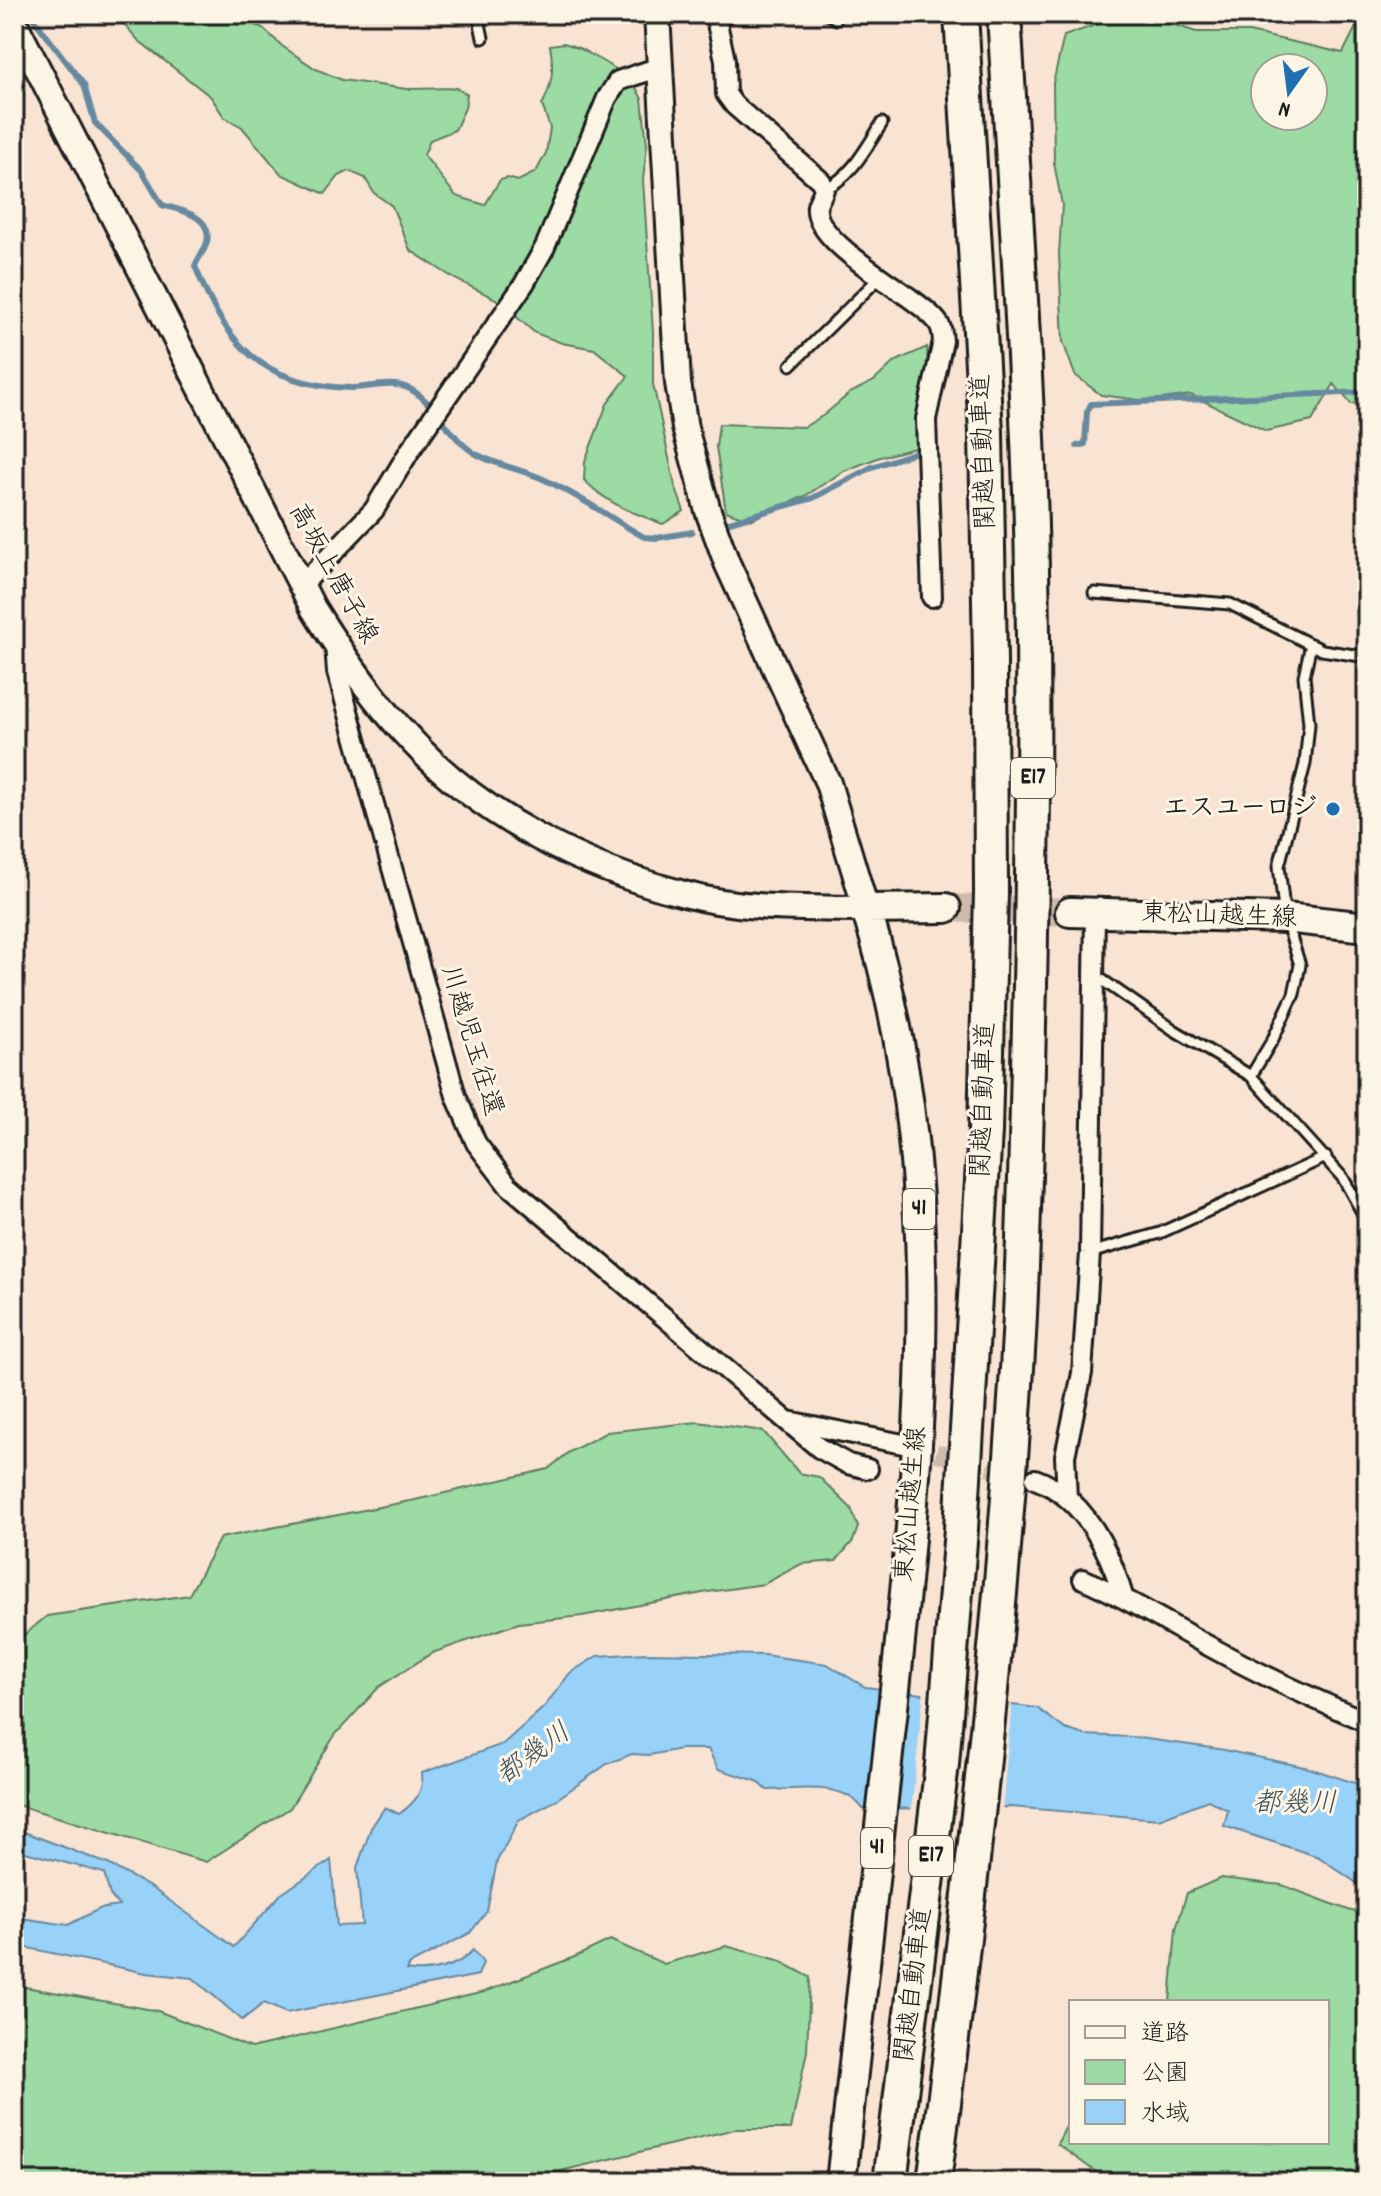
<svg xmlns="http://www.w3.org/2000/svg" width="1381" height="2196" font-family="Dekko,'Klee One',sans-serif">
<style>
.green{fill:#9cdba4;stroke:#5c7c60;stroke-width:2;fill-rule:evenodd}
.water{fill:#98d2f8;stroke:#6689a0;stroke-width:2}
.pier{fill:#f9e3d2}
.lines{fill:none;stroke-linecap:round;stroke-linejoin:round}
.stream{stroke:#6689a0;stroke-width:6}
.street-tunnel{stroke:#cdbbae;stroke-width:18;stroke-dasharray:18 9;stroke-linecap:butt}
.primary-tunnel{stroke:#cdbbae;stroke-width:28;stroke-dasharray:28 14;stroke-linecap:butt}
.lane-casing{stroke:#1c1c1c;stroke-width:15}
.street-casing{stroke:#1c1c1c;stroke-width:24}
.secondary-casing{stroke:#1c1c1c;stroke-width:30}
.primary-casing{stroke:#1c1c1c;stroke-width:34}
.highway-casing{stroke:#1c1c1c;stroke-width:38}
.lane{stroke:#fcf5e5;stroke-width:9}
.street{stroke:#fcf5e5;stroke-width:18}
.secondary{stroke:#fcf5e5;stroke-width:24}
.primary{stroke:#fcf5e5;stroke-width:28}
.highway{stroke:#fcf5e5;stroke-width:32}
.poi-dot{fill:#1f6fb2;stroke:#fcf5e5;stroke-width:3}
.labels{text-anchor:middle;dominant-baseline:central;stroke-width:6;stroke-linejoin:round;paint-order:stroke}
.shield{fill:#fcf5e5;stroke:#5f5d58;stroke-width:2}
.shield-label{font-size:24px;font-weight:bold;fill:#1c1c1c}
.street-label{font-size:26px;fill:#1c1c1c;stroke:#fcf5e5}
.poi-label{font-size:26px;font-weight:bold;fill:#1c1c1c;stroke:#fcf5e5;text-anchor:end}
.water-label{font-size:28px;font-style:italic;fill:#41535e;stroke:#fcf5e5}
</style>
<rect width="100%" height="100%" fill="#f9e3d2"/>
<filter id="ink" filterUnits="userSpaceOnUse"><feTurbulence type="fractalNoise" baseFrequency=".0125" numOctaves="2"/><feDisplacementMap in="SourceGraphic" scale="16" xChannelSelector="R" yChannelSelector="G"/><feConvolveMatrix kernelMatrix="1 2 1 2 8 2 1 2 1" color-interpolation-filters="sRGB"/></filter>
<g filter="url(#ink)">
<!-- green -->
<path class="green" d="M125 14H227L263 28 282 46 316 69 342 80 407 89 456 88 467 94 465 108 455 130 430 140 424 155 456 196 485 205 500 180 508 178 518 181 536 172 546 153 550 128 542 105C553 84 554 68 550 45L564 43 581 49 616 69 632 80 642 99 647 145 643 180 653 332V384L675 486 684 511 663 524C633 513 607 504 584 480L585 461 607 404 628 376 594 349 562 343 535 333 496 299 455 279 410 250 392 206 374 193 365 178 349 171 339 176 325 194 281 174 242 127 224 117 211 97 138 40 124 24Z
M1356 14H1367V402L1351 404 1334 384 1312 421 1266 431 1191 395 1147 401 1101 395 1075 375 1063 342 1059 254 1062 205 1054 163 1053 83 1064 36 1121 16 1154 18 1196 32H1249L1343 53 1360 19ZM1265 68H1313V116H1265Z
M927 347 928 376 919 447 880 457 844 471 805 496 750 520 726 511 716 447 719 424 804 427 824 415 850 393 874 381 894 362Z
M698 1422 763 1431 799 1473 819 1477 851 1508 858 1527 853 1541 836 1561 801 1564 764 1584 708 1592 582 1616 519 1623 432 1653 379 1687 335 1735 290 1808 206 1862 14 1804V1643L47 1616 189 1595 220 1538 415 1500 548 1469 569 1452 607 1432Z
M1221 1878 1282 1885 1351 1911 1367 1913V2182H1110L1057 2144 1071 2117V2142H1327V2002H1170L1176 1929 1187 1893Z
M610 1940 664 1964 726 1946 778 1960 810 1977 807 2051 791 2129H735L515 2182H14V1985L158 2011 251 2048 484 1992 577 1956Z"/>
<!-- water -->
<path class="water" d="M646 1653 764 1655 827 1664 865 1687 1037 1708 1065 1729 1085 1735 1132 1737 1219 1749 1309 1768 1367 1787V1887L1361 1886 1319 1857 1224 1826 1228 1810 1208 1800 1159 1819 1010 1807 863 1809C843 1780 797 1790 767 1790L757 1781 718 1769 708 1749H681L649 1755 632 1754 607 1764 553 1802 519 1820 497 1861 487 1911 470 1933 409 1965 406 1970C427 1974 458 1968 473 1950L483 1963 478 1975 286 2013 264 2003 242 2020 193 1978 146 1973 14 1945V1917L68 1925 99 1909 119 1906 110 1895 104 1873 14 1849V1828L108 1864 152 1888 234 1947 280 1895 331 1860 337 1926 362 1925 357 1868 371 1828 385 1807 399 1814C414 1804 424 1792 422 1773L503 1744 544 1707 570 1673 597 1656Z"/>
<!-- pier -->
<path class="pier" d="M924 1690 1012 1701 1002 1811 911 1812Z"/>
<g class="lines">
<!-- stream -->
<path class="stream" d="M30 14 84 85 95 123 142 171 162 205C179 210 213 215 207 242 205 250 198 258 195 266 226 344 261 385 350 388 369 388 393 380 410 389 439 405 450 442 480 456 500 466 523 470 543 479 579 495 610 518 644 537L657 538 692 532
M1077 446 1085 444 1087 412 1091 404 1367 392
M726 523 813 498 872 467 917 452"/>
<!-- street-tunnel -->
<path class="street-tunnel" d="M910 1446 1016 1474"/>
<!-- primary-tunnel -->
<path class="primary-tunnel" d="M946 908 1070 912"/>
<defs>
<path id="lane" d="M478 14 483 38
M828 14 836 19
M719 20 734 14
M824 189C851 178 867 147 882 123
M791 365 879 278
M1094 593 1230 604 1322 650 1367 657
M1095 975 1174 1030 1251 1076 1343 1178 1367 1221
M1251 1076 1273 1039 1294 994 1300 965 1285 918 1279 866 1305 764 1309 724 1304 676 1311 644
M1090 1253 1160 1233 1326 1157"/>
<path id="street" d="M715 14 725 60 726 94 734 105 821 181 824 189C823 194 818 201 817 206 812 244 913 293 935 319 942 326 942 332 943 341L926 419 932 597
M302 585 374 510 409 452 524 284 545 247 607 98 618 81 660 67
M335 644 337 672 456 1096 476 1143 508 1185 819 1448 848 1464 868 1469
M788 1421 903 1444
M1035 1479C1084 1497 1109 1549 1123 1596
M1067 1498 1065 1456 1082 1373 1090 1253 1095 912
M1083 1579C1130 1599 1173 1627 1218 1651 1267 1678 1316 1700 1367 1722"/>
<path id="secondary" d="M14 22 313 608C342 655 373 700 411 740 482 817 583 868 684 894 742 910 805 908 866 909L828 783 727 563 708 511 685 428 678 383 657 14"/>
<path id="primary" d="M1070 912 1285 918 1367 927
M841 2182C858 2024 875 1866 893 1708 922 1439 949 1171 866 909L946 908"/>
<path id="highway" d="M890 2182 942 1764 961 1529 985 1131 991 893 990 660 986 432 961 14
M934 2182C970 1900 1003 1618 1019 1335 1025 1218 1027 1102 1030 985 1034 796 1036 606 1027 417 1021 283 1012 148 1004 14"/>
</defs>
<!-- lane casing -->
<use href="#lane" class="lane-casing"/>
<!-- street casing -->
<use href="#street" class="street-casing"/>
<!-- secondary casing -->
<use href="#secondary" class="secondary-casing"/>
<!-- primary casing -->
<use href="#primary" class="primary-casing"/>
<!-- highway casing -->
<use href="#highway" class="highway-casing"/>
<!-- lane -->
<use href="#lane" class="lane"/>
<!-- street -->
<use href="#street" class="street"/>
<!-- secondary -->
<use href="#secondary" class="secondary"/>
<!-- primary -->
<use href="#primary" class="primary"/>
<!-- highway -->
<use href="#highway" class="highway"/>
</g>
</g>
<!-- markers -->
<circle class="poi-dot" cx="1333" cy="809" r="8"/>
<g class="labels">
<!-- shield labels -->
<g class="shield">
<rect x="1011" y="758" width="44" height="40" rx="6"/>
<rect x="903" y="1189" width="32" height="40" rx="6"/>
<rect x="861" y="1828" width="32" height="40" rx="6"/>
<rect x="909" y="1836" width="44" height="40" rx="6"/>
</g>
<g class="shield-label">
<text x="1033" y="778">E17</text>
<text x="919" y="1209">41</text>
<text x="877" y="1848">41</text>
<text x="931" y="1856">E17</text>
</g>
<!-- street labels -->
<g class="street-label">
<text transform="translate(985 452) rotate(-92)">関越自動車道</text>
<text transform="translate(332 574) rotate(61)">高坂上唐子線</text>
<text transform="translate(1219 917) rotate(2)">東松山越生線</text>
<text transform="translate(470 1041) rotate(73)">川越児玉往還</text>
<text transform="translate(985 1100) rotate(-88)">関越自動車道</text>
<text transform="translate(912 1504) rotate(-85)">東松山越生線</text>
<text transform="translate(915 1985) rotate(-83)">関越自動車道</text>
</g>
<!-- poi labels -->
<g class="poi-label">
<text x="1317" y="809">エスユーロジ</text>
</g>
<!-- water labels -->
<g class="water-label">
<text transform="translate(535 1756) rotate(-36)">都幾川</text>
<text x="1295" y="1806">都幾川</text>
</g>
</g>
<!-- margin -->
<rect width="1381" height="2196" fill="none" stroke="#fcf5e5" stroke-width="48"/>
<rect x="24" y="24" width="1333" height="2148" fill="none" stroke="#1c1c1c" stroke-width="3" filter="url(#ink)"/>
<!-- legend -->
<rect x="1069" y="2000" width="260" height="144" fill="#fcf5e5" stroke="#a29e95" stroke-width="2"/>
<rect x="1085" y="2026" width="40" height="12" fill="#fcf5e5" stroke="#a29e95" stroke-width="2"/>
<text x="1141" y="2040" font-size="24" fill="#1c1c1c">道路</text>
<rect x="1085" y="2060" width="40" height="24" fill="#9cdba4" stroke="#a29e95" stroke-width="2"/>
<text x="1141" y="2080" font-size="24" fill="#1c1c1c">公園</text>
<rect x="1085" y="2100" width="40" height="24" fill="#98d2f8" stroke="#a29e95" stroke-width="2"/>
<text x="1141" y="2120" font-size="24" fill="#1c1c1c">水域</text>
<!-- north arrow -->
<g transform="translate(1289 92) rotate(194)"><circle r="38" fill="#fcf5e5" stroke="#a29e95" stroke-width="2"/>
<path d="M0-6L14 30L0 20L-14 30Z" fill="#1f6fb2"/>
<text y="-12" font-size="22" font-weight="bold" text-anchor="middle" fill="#1c1c1c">N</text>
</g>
</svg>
